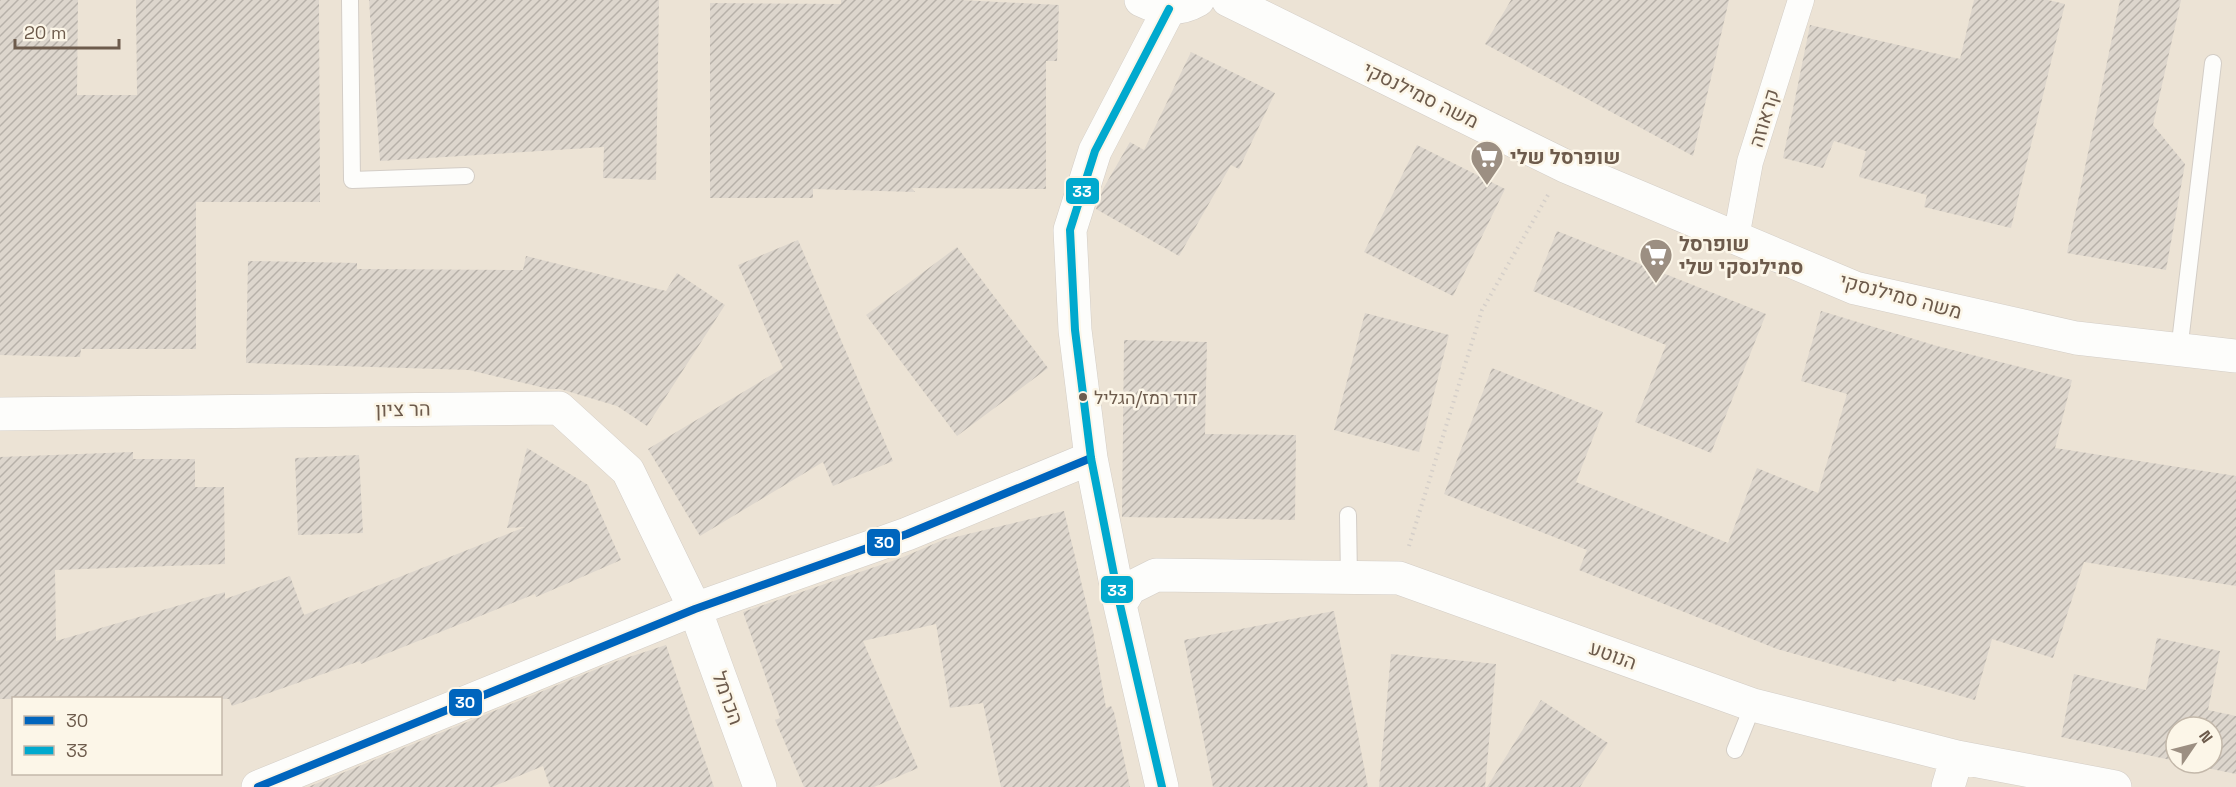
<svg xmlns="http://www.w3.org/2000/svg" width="2236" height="787" font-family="'Space Grotesk',Heebo,sans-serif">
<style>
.residential{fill:#ece3d5;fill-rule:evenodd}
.building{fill:url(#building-hatch)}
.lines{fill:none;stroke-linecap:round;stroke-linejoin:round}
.service-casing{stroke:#d3cdc6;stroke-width:18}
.pedestrian-casing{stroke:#d3cdc6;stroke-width:27}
.minor-casing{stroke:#d3cdc6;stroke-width:34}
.tertiary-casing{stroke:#d3cdc6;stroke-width:34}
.path{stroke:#d5cfc9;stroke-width:4;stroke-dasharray:1.5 4.5;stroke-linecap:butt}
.service{stroke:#fdfdfb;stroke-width:16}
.pedestrian{stroke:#fdfdfb;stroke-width:26}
.minor{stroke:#fdfdfb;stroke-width:33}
.tertiary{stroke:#fdfdfb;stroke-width:33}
.bus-1-casing{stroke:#fcf6e8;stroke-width:12}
.bus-2-casing{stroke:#fcf6e8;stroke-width:12}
.bus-1{stroke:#0065bd;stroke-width:8}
.bus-2{stroke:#00a9ce;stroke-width:8}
.bus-dot{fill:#6d5b4c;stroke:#fcf6e8;stroke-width:2}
.labels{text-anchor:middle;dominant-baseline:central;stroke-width:5;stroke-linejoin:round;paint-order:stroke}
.bus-label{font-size:18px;fill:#6d5b4c;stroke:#fcf6e8;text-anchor:start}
.street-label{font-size:20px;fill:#6d5b4c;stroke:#fcf6e8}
.poi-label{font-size:20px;font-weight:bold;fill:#6d5b4c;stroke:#fcf6e8;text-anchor:start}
.line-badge{stroke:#fcf6e8;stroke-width:2}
.badge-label{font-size:16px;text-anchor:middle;font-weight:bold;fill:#fff}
</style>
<defs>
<pattern id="building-hatch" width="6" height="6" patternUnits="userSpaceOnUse" patternTransform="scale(1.5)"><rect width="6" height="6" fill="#ddd6cd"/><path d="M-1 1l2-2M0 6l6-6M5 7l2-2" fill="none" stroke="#b7b1a9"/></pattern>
</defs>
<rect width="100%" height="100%" fill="#f4f0e7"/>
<!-- residential -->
<path class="residential" d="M0 0H2236V787H0ZM14 698H220V774H14ZM2176 727H2212V763H2176Z"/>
<!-- building -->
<path class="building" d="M0 0H78L77 95H137L136 0H319L320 202H196V349H81L80 357 0 355Z
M369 0H659L656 180 603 178 604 147 380 161Z
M841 0H960L1059 5 1057 61H1046V189L912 188 915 192 813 189V198H710V3L841 4Z
M1511 0H1729L1693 156 1485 44Z
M1974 0H2048L2065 4 2011 228 1924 207 1927 195 1859 177 1866 151 1834 141 1823 168 1783 158 1810 25 1960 59Z
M2120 0H2181L2153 125 2185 164 2166 270 2067 253Z
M1191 52 1275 93 1239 169 1231 165 1179 256 1096 209 1103 189 1130 142 1144 150Z
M1417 145 1505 189 1453 296 1364 252Z
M1557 231 1766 314 1711 453 1635 422 1666 345 1533 291Z
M798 240 893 461 833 486 823 462 700 536 648 449 783 368 738 265Z
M957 247 1048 368 957 436 866 315Z
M526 256 666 291 677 273 725 305 647 426 617 406 560 389H549L469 370 246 363 248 261 357 263V269L523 270Z
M1821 311 1937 346 2072 380 2055 448 2236 476V586L2084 562 2053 658 1992 639 1975 700 1897 678 1896 682 1777 649 1579 570 1587 550 1444 494 1492 368 1603 412 1576 482 1728 543 1757 468 1818 493 1847 394 1801 381Z
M1365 313 1449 335 1419 452 1334 430Z
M1124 340 1207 342 1205 434 1296 435 1295 520 1122 517Z
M527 448 588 485 621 560 536 597 535 594 361 664 360 661 232 706 229 699H0V457L133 452V459H195V487H224L225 564 55 570 56 641 225 592V599L290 576 304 615 525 527 507 528Z
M359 455 363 533 298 535 295 458Z
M1064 511 1093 631 1106 708 1111 706 1114 712 1130 787H1001L983 703 950 708 936 624 863 641 918 768 874 787H804L775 720 780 718 743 612 901 558 943 540Z
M1334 611 1368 787H1213L1184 640Z
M2157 638 2220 651 2208 710 2236 716V774L2183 763H2212V727H2176V761L2061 737 2074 674 2146 690Z
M666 645 714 787H550L543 766 492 787H308L614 662Z
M1391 654 1496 664 1485 787H1379Z
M1541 700 1608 743 1580 787H1487Z"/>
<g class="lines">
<defs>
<path id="service" d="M350 0 352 180 466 176
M2179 351 2213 63
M1348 515 1349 579
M1735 750 1753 705"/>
<path id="pedestrian" d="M1736 238 1750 162 1801 0"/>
<path id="minor" d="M0 414 559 408 628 471 695 609 760 787
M1120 605 1130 588 1156 575 1399 578 1753 705 1957 757 2115 787
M258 787 695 609 907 534 1091 458
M1162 787 1120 605 1091 458 1075 330 1070 230 1095 151 1169 9
M1948 787 1957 757"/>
<path id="tertiary" d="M1141 0C1161 10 1179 11 1198 0
M1228 0 1565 166 1855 288 2076 338 2236 356"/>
</defs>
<!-- service casing -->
<use href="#service" class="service-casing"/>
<!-- pedestrian casing -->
<use href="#pedestrian" class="pedestrian-casing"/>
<!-- minor casing -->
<use href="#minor" class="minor-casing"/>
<!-- tertiary casing -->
<use href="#tertiary" class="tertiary-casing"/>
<!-- path -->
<path class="path" d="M1409 546 1482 310 1548 195"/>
<!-- service -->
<use href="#service" class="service"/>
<!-- pedestrian -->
<use href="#pedestrian" class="pedestrian"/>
<!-- minor -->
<use href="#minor" class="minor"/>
<!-- tertiary -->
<use href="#tertiary" class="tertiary"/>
<defs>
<path id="bus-1" d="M258 787 695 609 907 534 1091 458"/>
<path id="bus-2" d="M1162 787 1120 605 1091 458 1075 330 1070 230 1095 151 1169 9"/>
</defs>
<!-- bus-1 casing -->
<use href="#bus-1" class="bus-1-casing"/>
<!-- bus-2 casing -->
<use href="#bus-2" class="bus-2-casing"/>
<!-- bus-1 -->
<use href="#bus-1" class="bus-1"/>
<!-- bus-2 -->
<use href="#bus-2" class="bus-2"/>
</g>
<!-- icons -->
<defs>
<symbol id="supermarket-pin" viewBox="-11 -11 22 30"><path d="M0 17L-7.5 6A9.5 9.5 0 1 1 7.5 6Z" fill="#9c8f82" stroke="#fcf6e8"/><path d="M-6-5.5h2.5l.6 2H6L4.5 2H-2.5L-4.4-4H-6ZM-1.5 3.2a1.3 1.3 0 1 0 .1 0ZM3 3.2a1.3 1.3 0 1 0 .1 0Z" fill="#fff"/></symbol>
</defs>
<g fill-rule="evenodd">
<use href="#supermarket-pin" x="1468" y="138" width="38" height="52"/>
<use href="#supermarket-pin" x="1637" y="236" width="38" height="52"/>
</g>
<!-- markers -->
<circle class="bus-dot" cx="1083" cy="397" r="5"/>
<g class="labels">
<!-- bus labels -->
<g class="bus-label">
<text x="1094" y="397">דוד רמז/הגליל</text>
</g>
<!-- street labels -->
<g class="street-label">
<text transform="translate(1421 95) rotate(26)">משה סמילנסקי</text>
<text transform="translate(1764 118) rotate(-73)">קראוזה</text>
<text transform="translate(1901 296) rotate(15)">משה סמילנסקי</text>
<text transform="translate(403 409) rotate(-1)">הר ציון</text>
<text transform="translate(1613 655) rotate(20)">הנוטע</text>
<text transform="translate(728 698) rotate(70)">הכרמל</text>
</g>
<!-- poi labels -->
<g class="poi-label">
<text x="1510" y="157">שופרסל שלי</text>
<text x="1679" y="244">שופרסל<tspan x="1679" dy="23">סמילנסקי שלי</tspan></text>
</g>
</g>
<g class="line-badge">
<rect x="1065" y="177" width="35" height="28" rx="6" fill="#00a9ce"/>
<rect x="866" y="528" width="35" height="29" rx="6" fill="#0065bd"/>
<rect x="1100" y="575" width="34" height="29" rx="6" fill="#00a9ce"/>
<rect x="448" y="688" width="35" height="29" rx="6" fill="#0065bd"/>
</g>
<g class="badge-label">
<text x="1082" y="197">33</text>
<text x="884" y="548">30</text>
<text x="1117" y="596">33</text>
<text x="465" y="708">30</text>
</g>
<!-- legend -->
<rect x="12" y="697" width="210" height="78" fill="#fcf6e8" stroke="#c3b8aa" stroke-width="1.5"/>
<rect x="24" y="716" width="30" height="9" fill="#0065bd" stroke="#c3b8aa" stroke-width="1.5"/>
<text x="66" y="727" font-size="18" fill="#6d5b4c">30</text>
<rect x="24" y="746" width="30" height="9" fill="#00a9ce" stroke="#c3b8aa" stroke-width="1.5"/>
<text x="66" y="757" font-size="18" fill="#6d5b4c">33</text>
<!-- north arrow -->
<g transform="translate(2194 745) rotate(55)"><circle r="28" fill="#fcf6e8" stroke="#c3b8aa" stroke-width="1.5"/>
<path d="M0-4.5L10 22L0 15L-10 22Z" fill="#9c8f82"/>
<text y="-9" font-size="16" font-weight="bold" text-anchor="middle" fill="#6d5b4c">N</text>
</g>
<!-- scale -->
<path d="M15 39v9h104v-9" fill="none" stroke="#6d5b4c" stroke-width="3"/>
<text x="24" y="39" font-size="18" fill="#6d5b4c" stroke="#fcf6e8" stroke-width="4.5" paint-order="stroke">20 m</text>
</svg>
